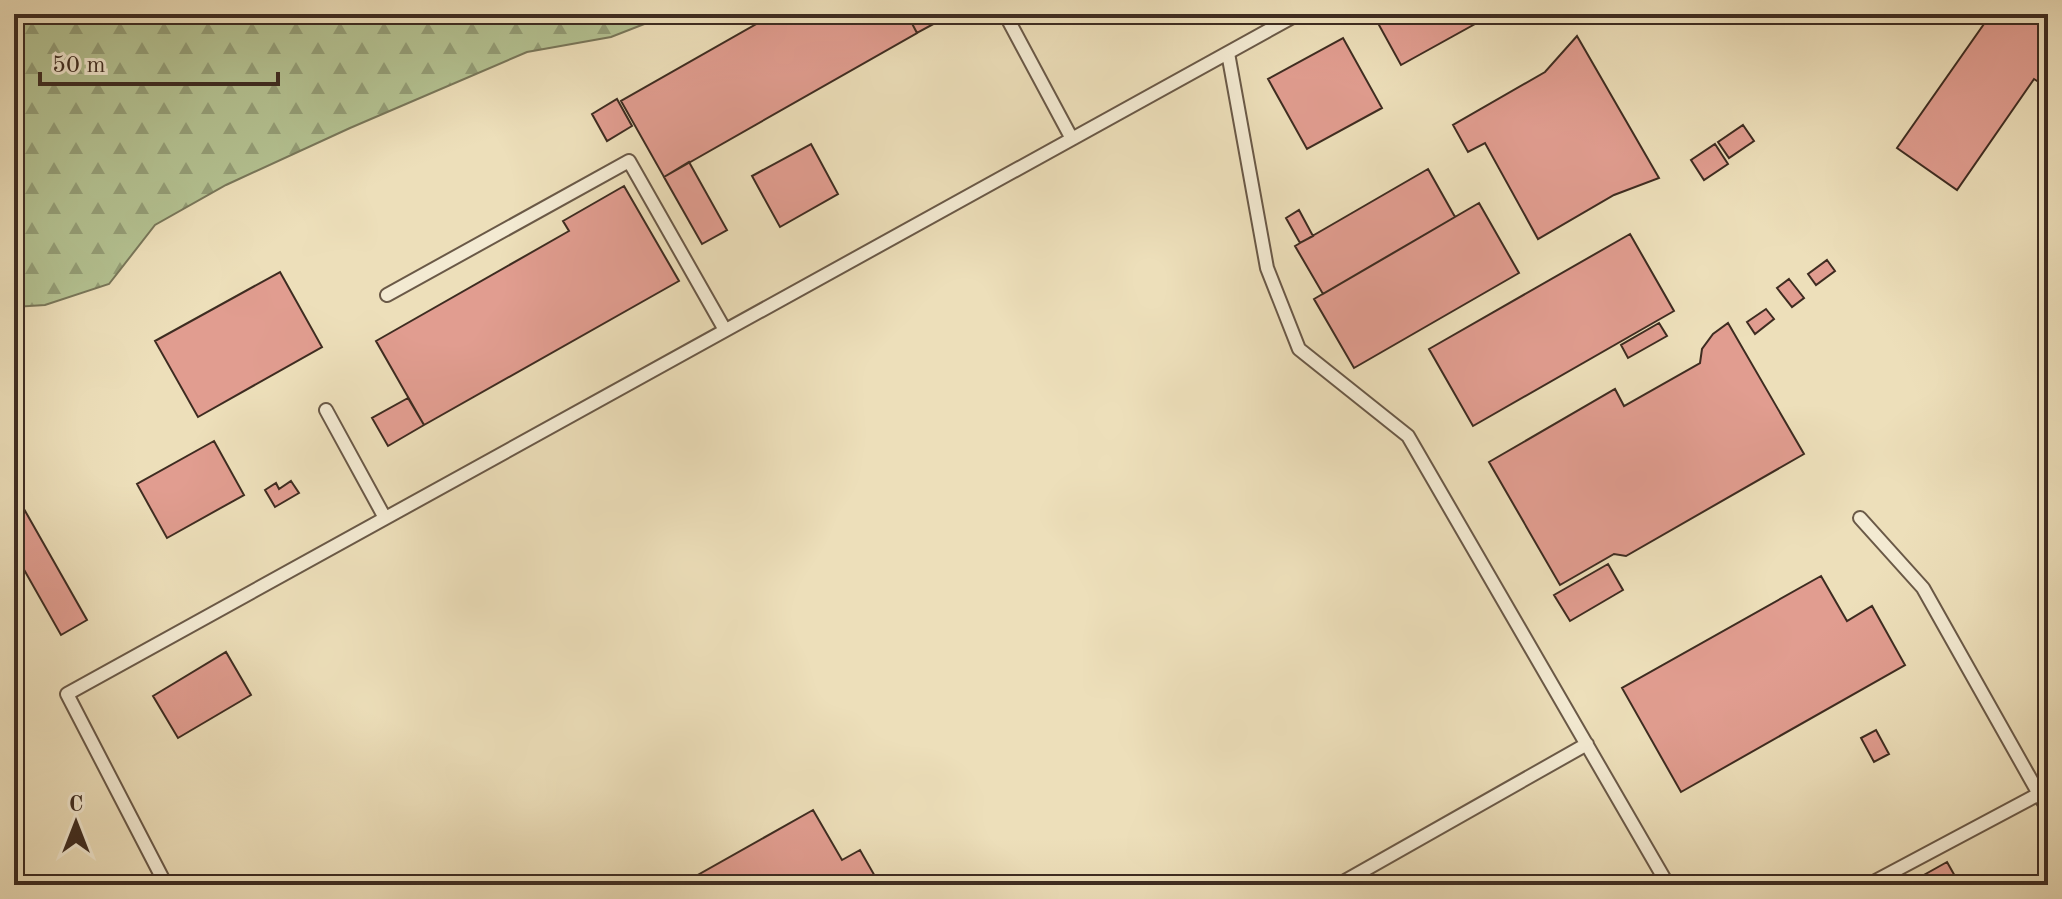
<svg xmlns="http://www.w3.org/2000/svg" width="2062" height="899" font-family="'Old Standard TT',serif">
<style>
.forest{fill:url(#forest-firs);stroke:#79775a;stroke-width:2}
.building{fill:#e19d90;stroke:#3e2c21;stroke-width:2}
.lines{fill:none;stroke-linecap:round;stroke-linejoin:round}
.service-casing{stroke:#6a5947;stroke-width:16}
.service{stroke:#f3ead2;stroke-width:12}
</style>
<defs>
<pattern id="forest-firs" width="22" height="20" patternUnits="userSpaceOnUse" patternTransform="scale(2)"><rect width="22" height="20" fill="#b4c292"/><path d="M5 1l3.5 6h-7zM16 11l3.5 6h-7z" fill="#949e77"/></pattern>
</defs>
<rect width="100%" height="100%" fill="#eddfba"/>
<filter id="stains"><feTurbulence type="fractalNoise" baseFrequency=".0025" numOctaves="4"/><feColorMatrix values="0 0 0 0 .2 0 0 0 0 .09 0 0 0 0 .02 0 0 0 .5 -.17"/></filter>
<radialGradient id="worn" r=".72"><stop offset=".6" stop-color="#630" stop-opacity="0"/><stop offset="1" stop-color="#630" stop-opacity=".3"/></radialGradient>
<!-- forest -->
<path class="forest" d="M14 14H670L611 37 527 52 350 128 226 185 155 225 109 284 45 305 14 307Z"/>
<!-- building -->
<path class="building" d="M774 14H907L917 33 664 177 621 101Z
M907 14H935L939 21 917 33Z
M1378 14H1493L1401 65 1374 16Z
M1991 14H2013L2021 19 2025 14H2048V88L2034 79 1957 190 1897 148Z
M1577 36 1659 178 1614 195 1538 239 1485 143 1468 152 1453 125 1545 72Z
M1343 38 1382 108 1307 149 1268 79Z
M617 99 632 126 607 141 592 114Z
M1743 125 1754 141 1729 158 1718 142Z
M811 144 838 194 780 227 752 176Z
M1715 144 1728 164 1704 180 1691 160Z
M689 162 727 230 702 244 664 177Z
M1428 169 1455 217 1323 294 1295 246Z
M624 186 679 281 424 425 376 341 569 231 563 221Z
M1479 203 1519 273 1354 368 1314 299Z
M1299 210 1313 236 1300 243 1286 218Z
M1630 234 1674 311 1473 426 1429 349Z
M1827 260 1835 271 1816 285 1808 274Z
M280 272 322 347 198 417 155 341Z
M1789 279 1804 298 1792 307 1777 288Z
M1766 309 1774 319 1755 334 1747 322Z
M1659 323 1667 336 1628 358 1621 345Z
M1728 323 1804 454 1626 556 1614 554 1560 585 1489 462 1615 389 1624 406 1700 363 1702 349 1713 334Z
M408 398 424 425 388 446 372 418Z
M214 441 244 495 167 538 137 484Z
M291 481 299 493 275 507 265 490 276 483 279 489Z
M20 502 87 620 61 635 14 552V506Z
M1608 564 1623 590 1570 621 1554 595Z
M1821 576 1847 621 1872 606 1905 665 1681 792 1622 688Z
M226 652 251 695 178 738 153 696Z
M1876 730 1889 754 1874 762 1861 738Z
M813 810 842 860 860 850 876 878 863 885H680Z
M1947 862 1960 885H1906Z"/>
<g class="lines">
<defs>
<path id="service" d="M1005 14 1072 139
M1228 53 1267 268 1299 349 1408 436 1668 885
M387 295 629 161 725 330
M326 410 385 518
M1860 518 1923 588 2039 794 2048 789
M166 885 67 694 1298 14
M1338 885 1587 744
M1868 885 2039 794 2048 810"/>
</defs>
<!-- service casing -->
<use href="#service" class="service-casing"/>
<!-- service -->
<use href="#service" class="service"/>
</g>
<!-- margin -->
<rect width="2062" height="899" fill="none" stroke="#eddfba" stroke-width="48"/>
<rect x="16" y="16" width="2030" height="867" fill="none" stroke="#3e2c21" stroke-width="4"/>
<rect x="24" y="24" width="2014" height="851" fill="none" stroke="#3e2c21" stroke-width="2"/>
<!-- north arrow -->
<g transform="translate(76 823)" stroke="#f3ead2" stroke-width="6" paint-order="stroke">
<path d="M0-6L14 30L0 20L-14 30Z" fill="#3e2c21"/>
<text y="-12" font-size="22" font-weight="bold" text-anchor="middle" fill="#3e2c21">С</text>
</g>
<!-- scale -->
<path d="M40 72v12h238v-12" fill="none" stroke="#3e2c21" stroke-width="4"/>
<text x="52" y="72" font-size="24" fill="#3e2c21" stroke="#f3ead2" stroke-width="6" paint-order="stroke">50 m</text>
<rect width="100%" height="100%" filter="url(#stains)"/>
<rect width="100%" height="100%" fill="url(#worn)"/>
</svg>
